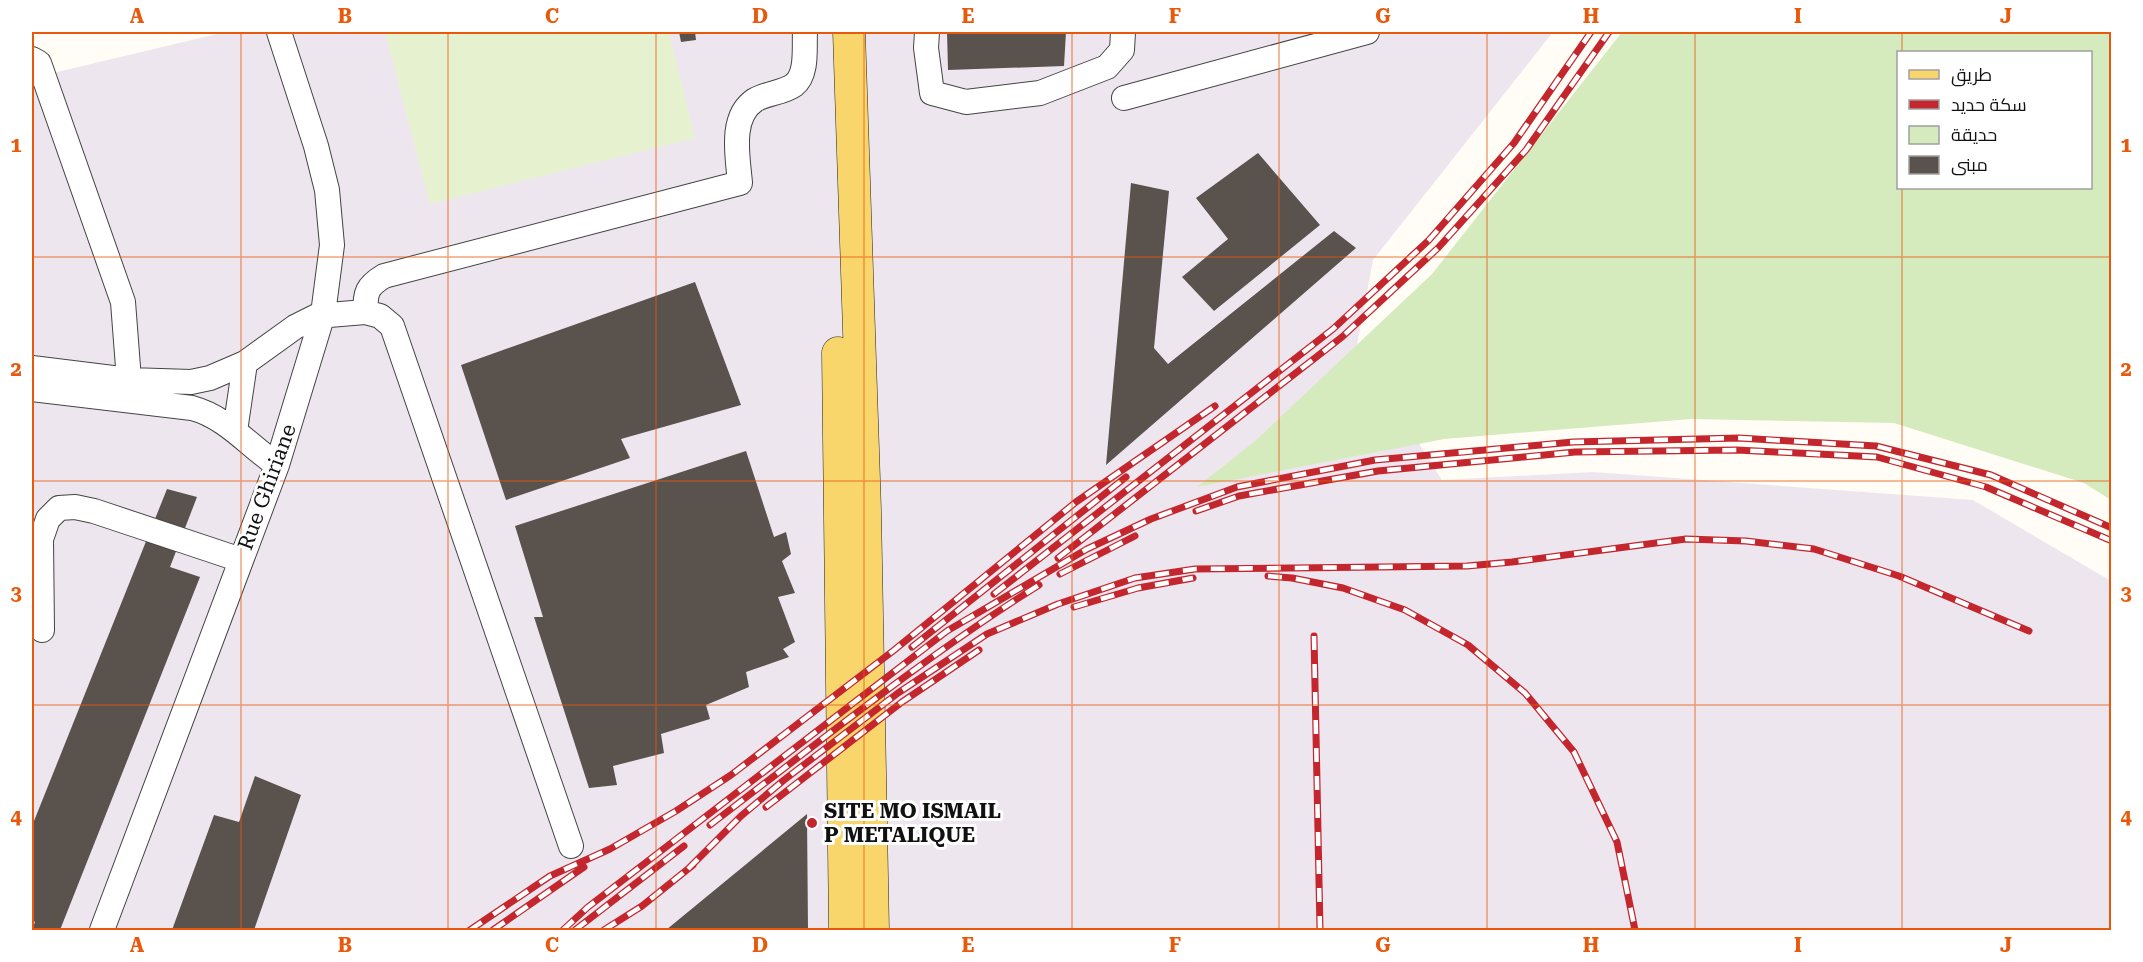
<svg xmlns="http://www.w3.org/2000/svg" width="2143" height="962" font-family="'Roboto Serif',Cairo,serif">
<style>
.industrial{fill:#eee6ef}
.green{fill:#d5ebbd;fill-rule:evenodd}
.pitch{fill:#e6f2cf}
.building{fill:#5a524d}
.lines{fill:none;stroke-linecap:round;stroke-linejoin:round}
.minor-casing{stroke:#444;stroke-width:26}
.major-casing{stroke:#222;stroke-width:33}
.minor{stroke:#fff;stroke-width:24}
.major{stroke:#f9d66b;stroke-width:32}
.rail-casing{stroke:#c4262e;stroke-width:7}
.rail{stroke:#fff;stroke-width:4.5;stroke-dasharray:14;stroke-linecap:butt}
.grid{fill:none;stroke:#e8590c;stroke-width:1.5;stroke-opacity:0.55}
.poi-dot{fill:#c4262e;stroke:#fff;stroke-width:2}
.labels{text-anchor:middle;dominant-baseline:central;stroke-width:6;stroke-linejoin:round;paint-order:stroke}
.street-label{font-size:21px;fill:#111;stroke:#fff}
.poi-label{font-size:21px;font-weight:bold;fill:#111;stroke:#fff;text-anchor:start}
.neatline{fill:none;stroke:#e8590c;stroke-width:2}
.grid-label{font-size:20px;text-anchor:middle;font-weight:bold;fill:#e8590c}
</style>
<rect width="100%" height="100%" fill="#fffdf5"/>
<!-- industrial -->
<path class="industrial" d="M218 32H1553L1373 260 1357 345 1442 480 1593 472 1973 500 2111 581V930H32V78L217 34Z"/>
<!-- green -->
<path class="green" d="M1622 32H2111V500L2084 483 1894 423 1691 419 1444 439 1197 487 1255 441 1432 274ZM1898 52H2090V188H1898Z"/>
<!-- pitch -->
<path class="pitch" d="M385 32H669L695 138 430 204Z"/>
<!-- building -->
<path class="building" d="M679 32H695L696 40 681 42Z
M947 32H1066L1064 66 948 70Z
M1258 153 1320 225 1214 311 1182 277 1228 239 1196 198Z
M1131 183 1169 191 1154 348 1168 364 1334 231 1356 248 1106 465Z
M695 282 741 405 621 439 630 458 506 500 461 365Z
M746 451 774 537 786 532 791 554 782 561 795 593 778 597 795 642 783 649 789 657 746 672 749 687 706 705 710 719 661 734 664 753 613 766 617 785 589 788 534 617H543L515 526Z
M167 489 197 497 170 567 200 577 60 930H32L35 922 32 920V826Z
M255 776 301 795 254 930H172L214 815 239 822Z
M807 814 808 930H666Z"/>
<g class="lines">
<defs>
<path id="minor" d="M927 32 926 48 932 93 966 102 1040 93 1107 67 1122 50 1123 32
M32 59 39 63 123 302 129 380
M1124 98 1367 32
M365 312C366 292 366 287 384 276L740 183C738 158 729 117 755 100 767 93 783 93 794 85 808 74 804 47 805 32
M32 368 129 380 191 382 210 378 245 363 295 327 317 316 365 312 380 316 392 326 571 846
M32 389 192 408C226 417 248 445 277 465
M235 431 245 363
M42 630 41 539 48 519 59 508 75 507 94 511 241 560
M102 930 277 465 323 314 332 245 327 190 316 146 279 32"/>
<path id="major" d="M849 32 865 510 873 930
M838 353 845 930"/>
</defs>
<!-- minor casing -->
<use href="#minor" class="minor-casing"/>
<!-- major casing -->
<use href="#major" class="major-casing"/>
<!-- minor -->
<use href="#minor" class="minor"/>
<!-- major -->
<use href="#major" class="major"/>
<defs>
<path id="rail" d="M1196 511 1239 496 1378 471 1575 452 1737 450 1877 457 1986 487 2112 541
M1058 558 1342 337 1438 248 1526 150 1609 32
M1060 574 1135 536
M1268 576 1292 578 1343 588 1405 610 1468 645 1525 693 1574 752 1617 842 1635 930
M994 594 1333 329 1429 240 1514 143 1591 32
M1074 607 1138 588 1193 578
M1314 636 1320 930
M912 647 1126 477
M766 807 902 702 979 650
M710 825C818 743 924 657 1039 585
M688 869 741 816 784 780 898 693 987 634 1058 604 1135 578 1195 569 1467 566 1512 562 1686 539 1746 541 1814 549 1899 576 2029 631
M470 930 550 876 610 849 676 811 731 775 893 651 1076 502 1215 406
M493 930 584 867
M563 930 588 907 947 631 1087 549 1151 519 1237 487 1375 460 1573 442 1739 438 1876 446 1991 475 2112 528
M575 930 684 846
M604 930 642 906 693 865"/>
</defs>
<!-- rail casing -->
<use href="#rail" class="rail-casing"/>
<!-- rail -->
<use href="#rail" class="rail"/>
</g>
<!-- grid -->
<path class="grid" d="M241 32V930M448 32V930M656 32V930M864 32V930M1072 32V930M1279 32V930M1487 32V930M1695 32V930M1902 32V52M1902 188V930M32 257H2112M32 481H2112M32 705H2112"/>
<!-- markers -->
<circle class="poi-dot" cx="812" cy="823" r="6"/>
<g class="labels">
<!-- street labels -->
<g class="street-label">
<text transform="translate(267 487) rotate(-70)">Rue Ghiriane</text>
</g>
<!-- poi labels -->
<g class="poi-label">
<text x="824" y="811">SITE MO ISMAIL<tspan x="824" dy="24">P METALIQUE</tspan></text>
</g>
</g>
<!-- border -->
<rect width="2143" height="962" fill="none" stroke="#ffffff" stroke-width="66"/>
<!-- legend -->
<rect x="1897" y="51" width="195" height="138" fill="#ffffff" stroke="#a0a0a0" stroke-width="1.5"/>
<rect x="1909" y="70" width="30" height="9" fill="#f9d66b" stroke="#a0a0a0" stroke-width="1.5"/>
<text x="1951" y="81" font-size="18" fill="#111111">طريق</text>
<rect x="1909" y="100" width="30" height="9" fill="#c4262e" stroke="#a0a0a0" stroke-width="1.5"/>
<text x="1951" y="111" font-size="18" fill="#111111">سكة حديد</text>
<rect x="1909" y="126" width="30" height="18" fill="#d5ebbd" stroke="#a0a0a0" stroke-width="1.5"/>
<text x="1951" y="141" font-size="18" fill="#111111">حديقة</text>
<rect x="1909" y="156" width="30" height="18" fill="#5a524d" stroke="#a0a0a0" stroke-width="1.5"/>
<text x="1951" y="171" font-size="18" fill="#111111">مبنى</text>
<rect x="33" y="33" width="2077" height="896" class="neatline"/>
<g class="grid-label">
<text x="137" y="23">A</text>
<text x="345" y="23">B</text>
<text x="552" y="23">C</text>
<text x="760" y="23">D</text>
<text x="968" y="23">E</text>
<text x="1175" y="23">F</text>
<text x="1383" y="23">G</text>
<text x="1591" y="23">H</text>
<text x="1798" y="23">I</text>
<text x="2006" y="23">J</text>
<text x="16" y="152">1</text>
<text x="2126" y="152">1</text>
<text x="16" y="376">2</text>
<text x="2126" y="376">2</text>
<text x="16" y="600">3</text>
<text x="2126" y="600">3</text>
<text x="16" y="824">4</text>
<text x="2126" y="824">4</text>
<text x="137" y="952">A</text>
<text x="345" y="952">B</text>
<text x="552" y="952">C</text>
<text x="760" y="952">D</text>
<text x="968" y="952">E</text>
<text x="1175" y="952">F</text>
<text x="1383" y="952">G</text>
<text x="1591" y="952">H</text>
<text x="1798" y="952">I</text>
<text x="2006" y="952">J</text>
</g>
</svg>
